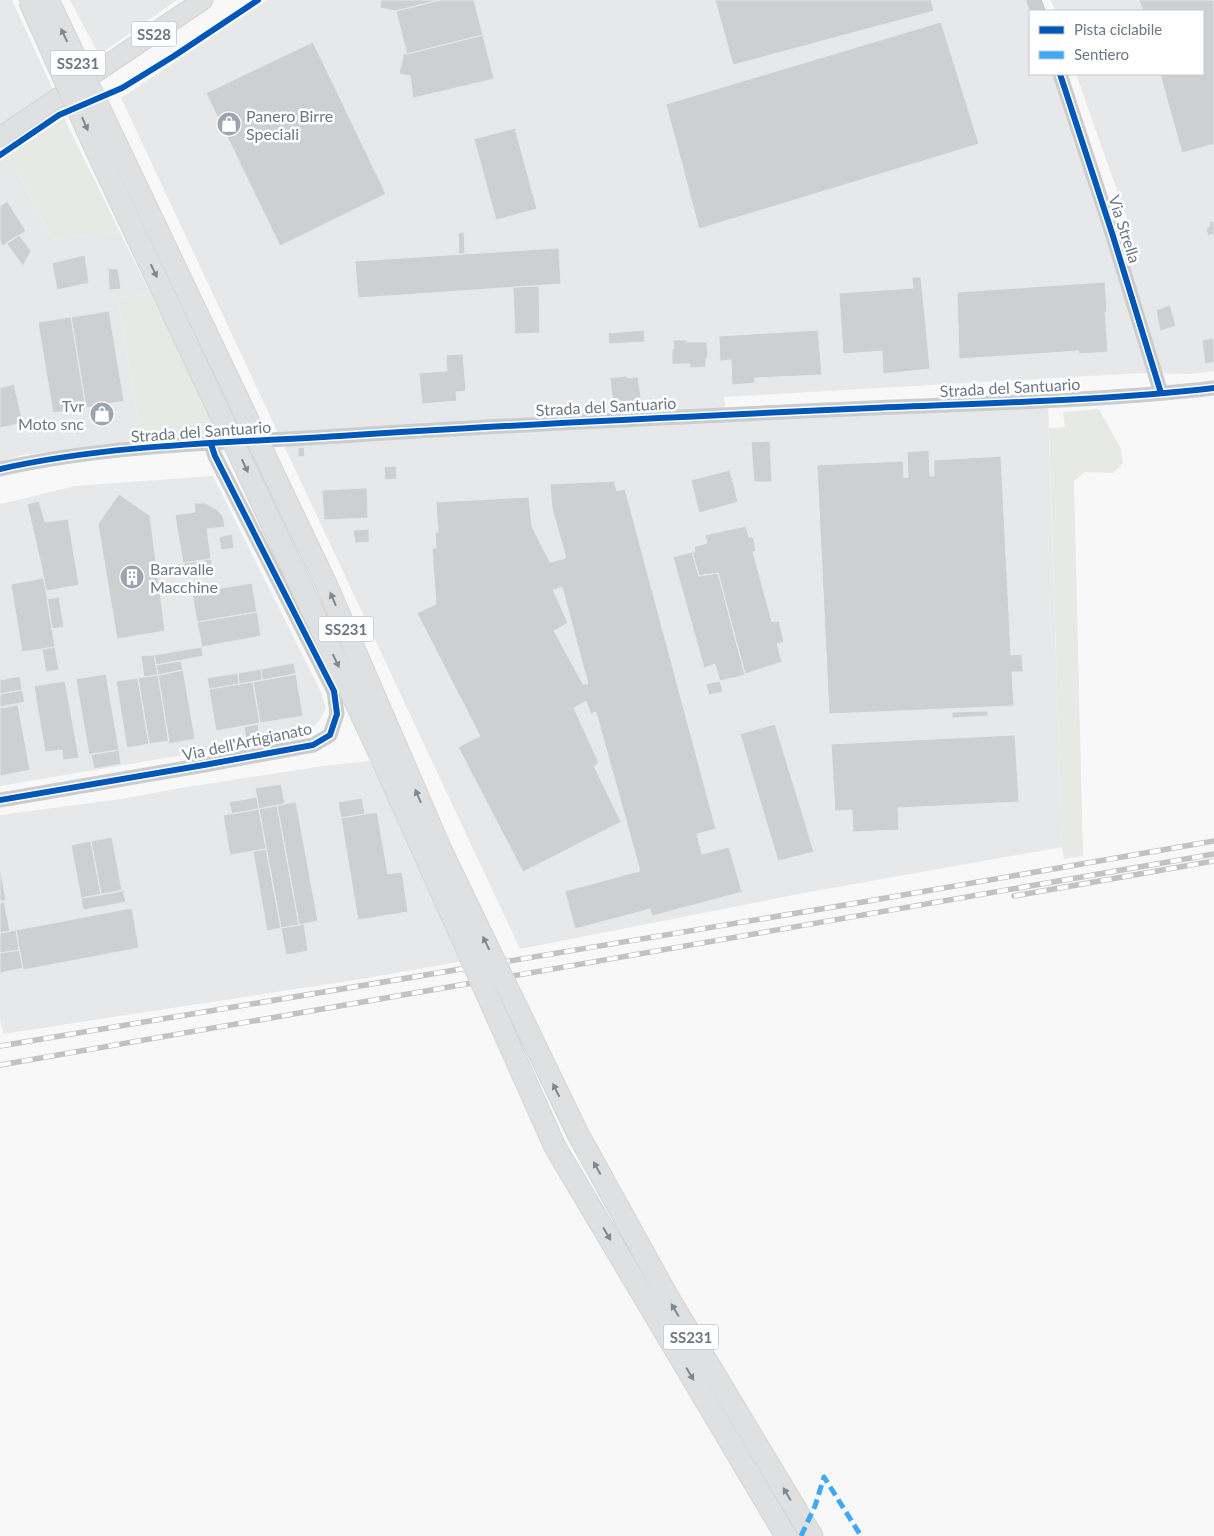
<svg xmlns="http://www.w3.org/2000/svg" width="1214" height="1536" font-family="Lato,sans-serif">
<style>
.built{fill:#e7e8e9}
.green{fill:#e7e9e5}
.building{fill:#cdcfd0;stroke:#e8e8e8;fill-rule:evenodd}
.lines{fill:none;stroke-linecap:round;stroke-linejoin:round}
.major-casing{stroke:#d4d5d5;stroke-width:21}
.highway-casing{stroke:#d4d5d5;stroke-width:23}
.minor{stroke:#cbccce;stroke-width:15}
.major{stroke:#dfe0e1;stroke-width:19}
.highway{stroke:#dfe0e1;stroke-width:21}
.rail-casing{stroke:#c2c2c3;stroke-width:5.5}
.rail{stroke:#fff;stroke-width:4;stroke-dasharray:11;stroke-linecap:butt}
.highway-bridge-casing{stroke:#d4d5d5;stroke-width:23;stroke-linecap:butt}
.highway-bridge{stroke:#dfe0e1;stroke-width:21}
.quiet{stroke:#3fa9f5;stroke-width:5;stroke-dasharray:10 5;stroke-linecap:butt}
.cycleway-casing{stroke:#fff;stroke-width:9}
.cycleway{stroke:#0057b8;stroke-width:6}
.oneway{fill:#7c8892}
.labels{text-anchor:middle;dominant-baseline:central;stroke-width:5;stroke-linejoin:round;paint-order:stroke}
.shield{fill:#fff;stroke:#97a0a9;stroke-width:1}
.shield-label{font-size:15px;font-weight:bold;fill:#6b7884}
.poi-label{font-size:16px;fill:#6b7884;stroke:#fff;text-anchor:start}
.street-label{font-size:16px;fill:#6b7884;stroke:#fff}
</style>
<rect width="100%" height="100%" fill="#f8f8f8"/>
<!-- built -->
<path class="built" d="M0 0H12L54 92 0 130Z
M70 0H177L99 55Z
M267 0H1028L1030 11V74H1056L1112 233 1130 227 1076 74H1203V11H1055L1051 0H1214V371L1191 374 1142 373 724 397 725 408 1048 405 1062 847 804 893 520 949 121 98Z
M9 155 52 239 120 232 151 295 118 297 137 417 144 441 22 455 0 462V161Z
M213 476 321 692 326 708 320 720 310 731 301 735 0 786V502L1 504 75 486Z
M370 761 391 801 464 961 361 979 3 1034 0 1019V815L121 799 187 787 323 766Z"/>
<!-- green -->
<path class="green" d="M64 118 120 232 52 239 9 155Z
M151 295 219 434 144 441 137 417 118 297Z
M1099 409 1121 449 1123 463 1113 473 1085 472 1074 481 1083 856 1064 859 1062 847 1049 428 1065 427 1063 412Z"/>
<!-- building -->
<path class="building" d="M381 0H440L396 11 380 8Z
M440 0H474L483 35 407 54 396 11Z
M715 0H931L934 11 733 65Z
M1139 0H1214V144L1182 153 1160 74H1203V11H1143Z
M941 22 979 144 699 229 666 104Z
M483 35 494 79 413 98 410 76 399 74 404 53 407 54Z
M313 42 386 194 280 246 206 93Z
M515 128 537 209 496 220 474 139Z
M7 201 26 231 3 246 0 241V206Z
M1214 221V238L1212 234 1208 236 1206 228 1210 226 1209 222Z
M464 232 465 253 459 254 458 233Z
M19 235 31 251 23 266 6 243Z
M559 248 561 284 358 298 355 261Z
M85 255 89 283 57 290 52 263Z
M108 268 118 269 121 289 109 290Z
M912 277H921L930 369 883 374 882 351 843 354 839 293 913 288Z
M1105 282 1107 312H1105L1108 352 1079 354V351L959 359 957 292Z
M539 286 540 333 515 334 513 287Z
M1170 305 1176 326 1160 331 1156 310Z
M109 311 124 401 86 408 71 317Z
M71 317 86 408 53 413 38 322Z
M644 330 645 342 609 344 608 333Z
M818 330 822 375 755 378V383L732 385 731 360 720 361 719 336Z
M1214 338V362L1205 364 1202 340Z
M673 340H687V342H707L708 358H706V367L690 368V364H672V349H674Z
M463 354 466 391 456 392 457 401 422 404 419 373 447 371 446 355Z
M626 376 627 378 638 377 641 398H639L640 401 613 403 610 378Z
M14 384 23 423 0 428V388Z
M770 441 772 482H754L751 442Z
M304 447 305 456 298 457V448Z
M929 450 930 476H934V460L1001 456 1011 655 1022 654 1023 672H1012L1014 706 829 714 817 465 903 461 904 478 908 477 907 452Z
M396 466 397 479 385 480 384 467Z
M730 470 738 502 699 513 691 480Z
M614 481 617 491 625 489 716 829 697 834 702 854 729 847 742 892 652 916 650 909 575 929 565 891 640 871 596 712 591 714 586 701 574 708 599 763 594 766 621 822 523 872 458 747 480 736 417 613 436 604 432 548H436L435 533 438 532 436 502 529 497 532 527 550 562 566 558 552 508 550 484ZM562 587 588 684H583L554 631 568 623 553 590Z
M367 488 368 518 324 520 322 490Z
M119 494 150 516 165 631 117 639 98 524Z
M39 501 45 522 68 519 79 585 46 591 41 564 27 504Z
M194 503H205L216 509 223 516 225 527 207 529 211 559 183 563 175 515 195 512Z
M746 526 749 537H753L756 551 753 552 772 622 779 621 784 642 777 644 782 662 745 674 718 573 699 576 692 552 695 551 694 547 707 543 705 535Z
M369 529V542L355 543 353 530Z
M232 534 234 548 221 550 219 537Z
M692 552 699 576 718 573 745 675 720 681 715 664 704 668 673 557Z
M211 559 213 571 173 577 171 565Z
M44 578 55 647 22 652 11 584Z
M252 583 257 612 197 622 192 593Z
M59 597 64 627 52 629 47 599Z
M257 612 261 636 202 647 197 622Z
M55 647 59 670 46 672 42 649Z
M202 647 203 656 156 665 154 655Z
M154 655 158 675 144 677 141 656Z
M181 661 183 670 158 675 156 665Z
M294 663 296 674 262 680 261 669Z
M261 669 262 680 239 684 238 673Z
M183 670 195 739 169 744 158 675Z
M238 673 239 684 209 689 207 678Z
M106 674 119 750 89 755 76 679Z
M296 674 303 716 260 723 253 682Z
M158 675 169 741 149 744 138 678Z
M20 676 22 690 0 694V680Z
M138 678 149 744 127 748 116 681Z
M65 681 79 758 63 760 62 750 45 752 34 686Z
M720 681 723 692 709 695 706 684Z
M253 682 260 723 216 731 209 689Z
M22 690 25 702 0 707V694Z
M18 705 30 770 0 776V708Z
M988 711V716L952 718V712Z
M258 724 261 742 247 744 244 727Z
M775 724 814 852 778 861 740 734Z
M1015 735 1019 802 898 808 899 830 853 832 852 810 835 811 831 744Z
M119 750 121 764 94 769 91 754Z
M281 784 285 804 259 809 255 788Z
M257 797 259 809 232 814 229 802Z
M362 798 365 814 341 818 338 802Z
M296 802 318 921 299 925 277 805Z
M277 805 299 925 281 928 259 809Z
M259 809 266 849 230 855 223 815Z
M377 812 388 874 402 872 408 912 358 920 341 818Z
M112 837 122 891 101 895 91 841Z
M91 841 101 895 81 898 71 845Z
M266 849 281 928 267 931 253 851Z
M0 867 6 900 0 901Z
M123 890 126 902 83 910 81 898Z
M4 902 10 931 0 933V903Z
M132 908 139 948 23 970 16 930Z
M304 924 308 951 286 955 281 928Z
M16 930 19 950 0 953V933Z
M19 950 23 968 0 973V953Z"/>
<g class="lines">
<defs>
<path id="major" d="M0 137 203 0"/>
<path id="highway" d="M578 1134 668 1297 812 1536
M555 1147 786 1536"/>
</defs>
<!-- major casing -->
<use href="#major" class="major-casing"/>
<!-- highway casing -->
<use href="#highway" class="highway-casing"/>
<!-- minor -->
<path class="minor" d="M1034 0 1038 11
M1060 74 1112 233 1161 393
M0 469C111 444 227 443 340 436 518 424 695 416 872 408 986 403 1101 401 1214 388
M0 800 204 765 313 745 330 735 337 714 334 691 215 456 211 444"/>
<!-- major -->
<use href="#major" class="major"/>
<!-- highway -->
<use href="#highway" class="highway"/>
<defs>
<path id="rail" d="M1014 896 1214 861
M0 1046 857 903 1214 841
M0 1065 1214 854"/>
</defs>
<!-- rail casing -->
<use href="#rail" class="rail-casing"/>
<!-- rail -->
<use href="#rail" class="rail"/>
<defs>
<path id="highway-bridge" d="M29 0 91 139 377 748 555 1147
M48 0 327 586 442 852 578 1134"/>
</defs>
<!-- highway-bridge casing -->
<use href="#highway-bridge" class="highway-bridge-casing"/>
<!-- highway-bridge -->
<use href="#highway-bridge" class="highway-bridge"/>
<!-- quiet -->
<path class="quiet" d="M801 1536 815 1506 824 1477 861 1536"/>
<defs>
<path id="cycleway" d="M1060 74 1112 233 1161 393
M0 155 59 115 122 88 174 56 258 0
M0 469C111 444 227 443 340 436 518 424 695 416 872 408 986 403 1101 401 1214 388
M0 800 204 765 313 745 330 735 337 714 334 691 215 456 211 444"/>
</defs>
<!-- cycleway casing -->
<use href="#cycleway" class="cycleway-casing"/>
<!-- cycleway -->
<use href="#cycleway" class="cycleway"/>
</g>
<!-- one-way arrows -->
<defs><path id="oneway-solid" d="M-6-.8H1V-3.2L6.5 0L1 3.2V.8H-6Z" transform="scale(1.25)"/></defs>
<g class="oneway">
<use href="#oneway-solid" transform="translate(64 35) rotate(-115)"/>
<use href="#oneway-solid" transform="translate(85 124) rotate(66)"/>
<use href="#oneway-solid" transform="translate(154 271) rotate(65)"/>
<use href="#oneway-solid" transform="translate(245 466) rotate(65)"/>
<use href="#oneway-solid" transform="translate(333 599) rotate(-113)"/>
<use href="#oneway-solid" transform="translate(336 661) rotate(65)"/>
<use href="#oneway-solid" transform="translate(418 796) rotate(-113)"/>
<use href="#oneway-solid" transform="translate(486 943) rotate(-116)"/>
<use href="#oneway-solid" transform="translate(556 1090) rotate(-116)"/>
<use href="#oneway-solid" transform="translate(597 1168) rotate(-119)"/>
<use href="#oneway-solid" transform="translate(607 1234) rotate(59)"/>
<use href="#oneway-solid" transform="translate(675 1310) rotate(-121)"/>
<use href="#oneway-solid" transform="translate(690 1374) rotate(59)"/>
<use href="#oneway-solid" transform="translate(787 1494) rotate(-121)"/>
</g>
<!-- icons -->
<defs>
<symbol id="shop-disc" viewBox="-11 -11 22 22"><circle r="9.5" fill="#9ca5ad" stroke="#fff"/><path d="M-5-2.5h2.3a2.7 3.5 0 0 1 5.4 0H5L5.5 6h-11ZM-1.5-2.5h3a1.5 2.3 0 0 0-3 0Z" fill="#fff"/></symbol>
<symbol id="building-disc" viewBox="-11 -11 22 22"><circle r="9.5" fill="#9ca5ad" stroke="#fff"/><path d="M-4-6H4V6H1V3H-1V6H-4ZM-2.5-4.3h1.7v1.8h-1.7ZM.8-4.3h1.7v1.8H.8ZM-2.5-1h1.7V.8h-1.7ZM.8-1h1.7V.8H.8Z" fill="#fff"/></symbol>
</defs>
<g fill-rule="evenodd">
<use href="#shop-disc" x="215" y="110" width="28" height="28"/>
<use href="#shop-disc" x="88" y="400" width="28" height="28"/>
<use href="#building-disc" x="118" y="563" width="28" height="28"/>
</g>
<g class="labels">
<!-- shield labels -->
<g class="shield">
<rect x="131.5" y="21.5" width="45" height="25" rx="4"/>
<rect x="50.5" y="50.5" width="55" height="25" rx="4"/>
<rect x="318.5" y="616.5" width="55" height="25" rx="4"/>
<rect x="663.5" y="1324.5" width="55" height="25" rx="4"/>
</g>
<g class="shield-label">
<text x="154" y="34">SS28</text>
<text x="78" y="63">SS231</text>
<text x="346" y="629">SS231</text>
<text x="691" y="1337">SS231</text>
</g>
<!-- poi labels -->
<g class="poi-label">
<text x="246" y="115">Panero Birre<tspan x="246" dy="18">Speciali</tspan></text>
<text x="84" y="405" text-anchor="end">Tvr<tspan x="84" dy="18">Moto snc</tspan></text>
<text x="150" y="568">Baravalle<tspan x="150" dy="18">Macchine</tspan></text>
</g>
<!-- street labels -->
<g class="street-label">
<text transform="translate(1125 229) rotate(72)">Via Strella</text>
<text transform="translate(1010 387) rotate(-3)">Strada del Santuario</text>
<text transform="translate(606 406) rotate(-3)">Strada del Santuario</text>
<text transform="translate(201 431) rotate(-4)">Strada del Santuario</text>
<text transform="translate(247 741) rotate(-12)">Via dell'Artigianato</text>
</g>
</g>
<!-- legend -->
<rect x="1029" y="10" width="175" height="65" fill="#ffffff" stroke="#c4c9ce"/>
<rect x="1039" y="26" width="25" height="8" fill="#0057b8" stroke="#c4c9ce"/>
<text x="1074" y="35" font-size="15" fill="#6b7884">Pista ciclabile</text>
<rect x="1039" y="51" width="25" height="8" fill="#3fa9f5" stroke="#c4c9ce"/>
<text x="1074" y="60" font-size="15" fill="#6b7884">Sentiero</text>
</svg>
